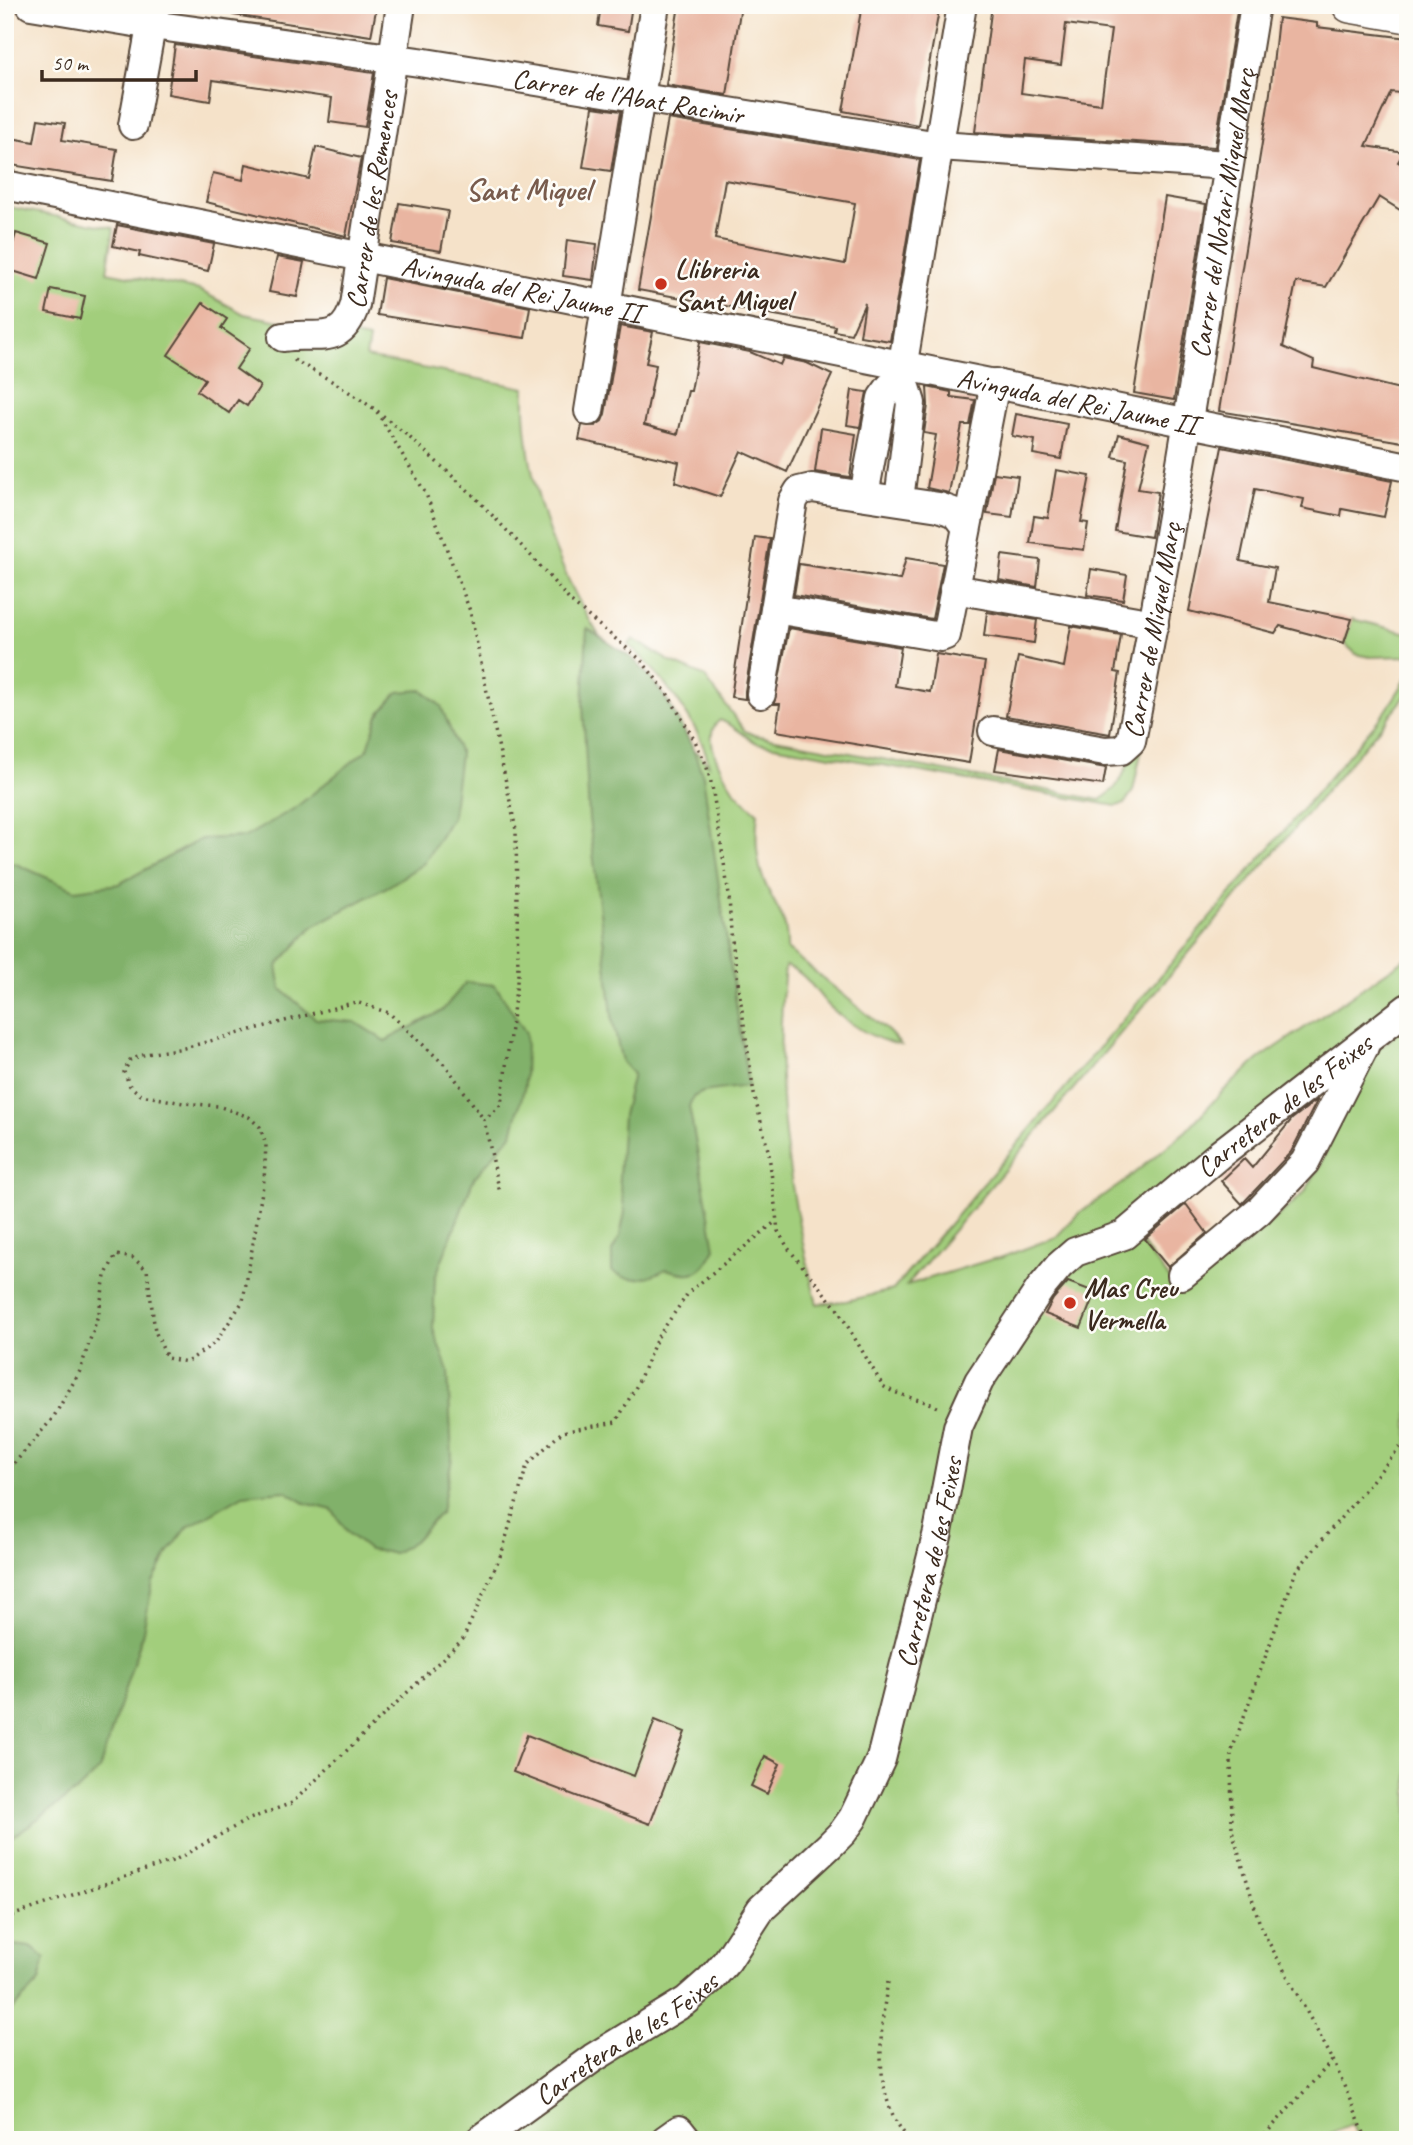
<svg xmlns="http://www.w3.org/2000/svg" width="1413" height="2145" font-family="Caveat,sans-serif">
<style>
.green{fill:#a2ce7b;stroke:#6e7c4c;stroke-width:2}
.forest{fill:#81b16b;stroke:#5e6e44;stroke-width:2}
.building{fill:#e9b5a1;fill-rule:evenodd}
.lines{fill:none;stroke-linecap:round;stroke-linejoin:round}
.minor-casing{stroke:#574638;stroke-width:32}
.major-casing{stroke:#574638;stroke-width:38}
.path{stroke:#574638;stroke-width:3.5;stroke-dasharray:2 5;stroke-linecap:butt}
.minor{stroke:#fff;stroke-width:28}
.major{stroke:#fff;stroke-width:35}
.poi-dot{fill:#c8321e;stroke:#fdfcf7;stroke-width:2.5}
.labels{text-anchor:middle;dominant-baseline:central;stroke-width:5;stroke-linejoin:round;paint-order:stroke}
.street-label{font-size:28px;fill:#3b2a1e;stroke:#fdfcf7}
.poi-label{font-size:28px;font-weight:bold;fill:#3b2a1e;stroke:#fdfcf7;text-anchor:start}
.neighbourhood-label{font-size:30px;font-weight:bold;fill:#785b4c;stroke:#fdfcf7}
</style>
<rect width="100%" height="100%" fill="#fdfcf7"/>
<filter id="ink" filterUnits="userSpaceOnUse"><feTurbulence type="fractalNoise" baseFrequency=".0143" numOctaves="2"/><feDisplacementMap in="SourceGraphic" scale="14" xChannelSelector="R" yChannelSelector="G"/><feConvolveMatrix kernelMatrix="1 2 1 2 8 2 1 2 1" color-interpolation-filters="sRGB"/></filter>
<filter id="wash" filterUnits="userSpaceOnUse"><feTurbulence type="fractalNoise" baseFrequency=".00686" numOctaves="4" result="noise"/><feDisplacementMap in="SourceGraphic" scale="28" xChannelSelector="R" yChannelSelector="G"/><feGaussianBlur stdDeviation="1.57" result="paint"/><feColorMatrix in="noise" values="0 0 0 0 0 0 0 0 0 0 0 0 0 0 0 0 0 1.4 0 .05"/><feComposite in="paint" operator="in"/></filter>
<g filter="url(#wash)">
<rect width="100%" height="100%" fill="#f5e2c9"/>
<!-- green -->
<path class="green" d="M5 206 114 228 107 272 199 290 244 314 369 339 366 357 525 388C522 474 555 568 602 640 611 654 624 668 635 681 659 710 682 739 709 765 701 725 659 672 629 645L633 639 671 662 704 676 745 731 754 735 1100 800C1109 794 1118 787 1122 777 1142 737 1151 690 1163 647L1133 791 1124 804 1116 806 757 743C744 736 734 725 720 720 699 735 723 774 734 790 740 798 750 806 758 813 755 835 756 863 765 883 776 910 788 916 787 949L889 1032 901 1045C876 1041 848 1024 829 1006 815 992 806 971 785 966 772 1086 788 1188 817 1304L846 1301 893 1290 1386 711 1408 676V693L1388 718 907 1285 993 1259 1000 1258 1056 1237 1078 1214 1121 1184 1186 1131 1220 1094 1259 1059 1408 957V1005L1128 1227 1181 1293 1246 1244 1304 1193 1320 1166 1345 1108 1373 1052 1391 1039 1395 1032 1408 1022V2140H1358L1352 2124 1314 2140H5Z
M1352 619 1408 633V656L1370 657 1356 654 1344 643Z"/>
<!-- forest -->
<path class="forest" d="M587 628 633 659 651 678 668 702 691 744 703 776 748 1086 703 1092 693 1097 689 1106 715 1248C702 1276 693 1277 666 1269 648 1279 629 1284 612 1271V1251L620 1236 625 1212 619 1178 623 1115 633 1074 622 1062 613 1023 589 818 583 705Z
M422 690 441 706 460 754 452 817 424 863 389 886 313 926 277 966 281 989 316 1019 355 1022 385 1041 442 1011 466 982 495 985 526 1033 525 1085 512 1134 474 1178 435 1278 433 1329 448 1371 452 1459 441 1512 414 1541 394 1553 369 1550 349 1534 332 1510 305 1503 285 1491 243 1495 188 1527 169 1552 153 1582 142 1636 99 1770 77 1791 5 1842V862L16 864 75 890 119 884 201 839 245 837 295 808 368 749 378 715 398 692Z
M5 1944 31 1947 45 1958 39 1982 5 2017Z"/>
<g id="blocks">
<!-- building -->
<path class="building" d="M234 5H377L371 36 233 15Z
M601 5H632L628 31 598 26Z
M679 5H741L727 95 666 85Z
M862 5H940L918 125 843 111Z
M992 5H1238L1215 147 975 132ZM1066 24 1111 30 1101 104 1021 93 1025 60 1061 65Z
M1278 18 1317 23V27L1408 38V94L1391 92 1366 146 1404 152 1398 162 1408 168V215L1379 197 1326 287 1296 282 1283 347 1314 361 1313 368 1408 391V443L1219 411 1270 93Z
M175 45 374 73 365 127 329 122 332 98 213 80 210 101 168 94Z
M593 107 621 111 611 171 583 167Z
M38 119 65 123 62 140 117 149 112 181 5 164V137L34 142Z
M668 119 920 160 890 341 860 336 865 303 851 334 834 331 835 326 638 290ZM725 180 855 203 845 264 715 239Z
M316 147 361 158 346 236 206 202 213 173 243 180 246 164 309 179Z
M1165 197 1206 204 1174 400 1134 393Z
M399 203 448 211 441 251 392 243Z
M117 225 214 244 208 271 139 256 140 252 113 246Z
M16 233 50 243 39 279 6 269Z
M567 240 597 244 593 280 563 276Z
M277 257 304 262 297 297 269 292Z
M383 278 530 307 525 338 377 315Z
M51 289 85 296 80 319 46 312Z
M203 303 227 319 221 328 250 348 236 369 260 386 247 406 238 400 229 413 197 391 205 379 168 355Z
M620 326 653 332 646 363 656 365 644 425 678 434 688 391H691L700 342 750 352 780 365 783 358 807 363 832 375 787 472 741 451 720 497 675 482 679 462 579 440 582 425 595 426 602 421 605 414Z
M927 387 951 392V397L975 400 970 425H962L949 493 927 488 936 435 924 433 928 405Z
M852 390 867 392 860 427 847 425Z
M1016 414 1067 424 1061 459 1033 454 1035 440 1012 436Z
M821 428 856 434 850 477 815 472Z
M1119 434 1149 442 1138 489 1158 492 1151 537 1115 531 1127 460 1113 457Z
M1222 447 1392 481 1384 517 1342 509 1341 516 1302 508 1304 499 1255 489 1240 561 1275 568 1269 602 1352 619 1344 643 1280 626 1275 633 1189 611Z
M1056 470 1090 476 1081 522 1088 523 1084 550 1030 543 1034 516 1048 518Z
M994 473 1018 476 1012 517 987 514Z
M755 537 770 539 745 691V699L731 697Z
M1002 555 1040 560 1037 587 999 580Z
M906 558 943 564 932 619 794 595 799 564 900 580Z
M1091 569 1127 575 1123 600 1087 595Z
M987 612 1037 620 1034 643 984 636Z
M1071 626 1121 635 1115 672 1120 673 1110 734 1006 716 1018 657 1064 667Z
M789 628 901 647 895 686 930 692 936 654 985 662 969 763 776 731 780 704H774Z
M999 749 1106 768 1103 785 995 770Z
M1318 1099 1291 1152 1242 1204 1221 1181 1244 1159 1252 1168 1292 1119Z
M1186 1204 1207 1233 1168 1267 1145 1239Z
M1068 1282 1095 1292 1081 1328 1045 1314 1053 1299Z
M655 1720 685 1732 650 1824 513 1772 527 1735 634 1776Z
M765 1756 780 1764 767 1794 751 1786Z"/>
</g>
</g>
<g filter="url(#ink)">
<use href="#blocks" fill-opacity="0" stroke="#574638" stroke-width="2"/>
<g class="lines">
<defs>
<g id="minor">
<path id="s1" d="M31 5 152 25 419 62 939 146 1228 165"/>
<path d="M133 125 155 5"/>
<path id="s2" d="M5 185 1408 467"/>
<path id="s3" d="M283 337C316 331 341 349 355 305L401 5"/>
<path d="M589 411 655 5"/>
<path d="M864 495 882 398 890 387 900 381 962 5"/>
<path d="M899 500 911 403 907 390 900 381"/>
<path d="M954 589 1154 624"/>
<path d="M775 609 941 637 946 635 995 383"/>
<path d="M761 694 793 501 799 491 812 488 939 507 956 513 966 526"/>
<path id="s4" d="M993 731 1105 751 1121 750 1131 741C1179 497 1214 251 1255 5"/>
<path d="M1182 1275 1259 1211 1305 1162 1364 1047"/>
<path id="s5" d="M480 2140 593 2058 686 2001 710 1980 727 1961 761 1909 830 1845 843 1832 853 1818 881 1759 938 1532 958 1427 979 1381 1040 1289 1059 1266 1075 1252 1124 1235 1220 1154 1408 1008"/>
<path d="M665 2140 679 2130 687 2140"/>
</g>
<path id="major" d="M1350 5 1408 15"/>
</defs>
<!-- minor casing -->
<use href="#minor" class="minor-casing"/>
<!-- major casing -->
<use href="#major" class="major-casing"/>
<!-- path -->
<path class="path" d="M294 360 337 384 376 410 408 436 471 493 535 560 571 602 641 660 667 693 695 741 706 764 712 786 729 895 731 933 754 1094 769 1154 778 1231 788 1248 838 1310 883 1386C901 1398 923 1398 941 1409
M377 412 426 494 470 611 516 830 518 974 501 1105 484 1120 500 1193
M5 1474 53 1418 80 1371 99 1312 105 1276 116 1255 133 1258 147 1270 155 1331 167 1358 187 1362 216 1342 243 1301 264 1180 266 1145 260 1127 249 1117 218 1106 183 1103 141 1095 130 1086 124 1072 130 1060 146 1054 184 1048 356 1002 389 1013 447 1067 484 1120
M5 1918 175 1860 247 1820 292 1803 463 1639 502 1552 527 1465 562 1432 616 1422 637 1385 657 1338 689 1292 775 1222
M888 1982C879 2032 872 2101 910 2140
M1333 2060 1367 2140
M1260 2140 1333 2060 1261 1928 1232 1830 1231 1753 1296 1571 1408 1438"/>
<!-- minor -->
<use href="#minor" class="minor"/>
<!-- major -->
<use href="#major" class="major"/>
</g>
</g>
<!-- markers -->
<g class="poi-dot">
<circle cx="661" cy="284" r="7"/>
<circle cx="1070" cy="1303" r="7"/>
</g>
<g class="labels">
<!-- street labels -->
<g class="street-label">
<text stroke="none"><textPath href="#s1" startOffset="604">Carrer de l'Abat Racimir</textPath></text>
<text stroke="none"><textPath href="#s3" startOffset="194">Carrer de les Remences</textPath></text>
<text stroke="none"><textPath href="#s4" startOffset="679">Carrer del Notari Miquel Març</textPath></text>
<text stroke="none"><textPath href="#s2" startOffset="527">Avinguda del Rei Jaume II</textPath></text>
<text stroke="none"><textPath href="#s2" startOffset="1094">Avinguda del Rei Jaume II</textPath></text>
<text stroke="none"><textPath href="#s4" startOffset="256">Carrer de Miquel Març</textPath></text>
<text stroke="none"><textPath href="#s5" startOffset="1374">Carretera de les Feixes</textPath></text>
<text stroke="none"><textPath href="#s5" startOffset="766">Carretera de les Feixes</textPath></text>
<text stroke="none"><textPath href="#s5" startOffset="178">Carretera de les Feixes</textPath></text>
</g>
<!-- poi labels -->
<g class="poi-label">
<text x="675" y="268">Llibreria<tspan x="675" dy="32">Sant Miquel</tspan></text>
<text x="1084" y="1287">Mas Creu<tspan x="1084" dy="32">Vermella</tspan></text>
</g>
<!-- neighbourhood labels -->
<g class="neighbourhood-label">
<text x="528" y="190">Sant Miquel</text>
</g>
</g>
<!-- margin -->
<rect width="1413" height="2145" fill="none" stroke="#fdfcf7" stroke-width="28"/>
<!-- scale -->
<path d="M42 70v10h154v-10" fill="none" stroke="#3b2a1e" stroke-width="3.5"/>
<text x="52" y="70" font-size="21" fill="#3b2a1e" stroke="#fdfcf7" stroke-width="5" paint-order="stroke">50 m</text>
</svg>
